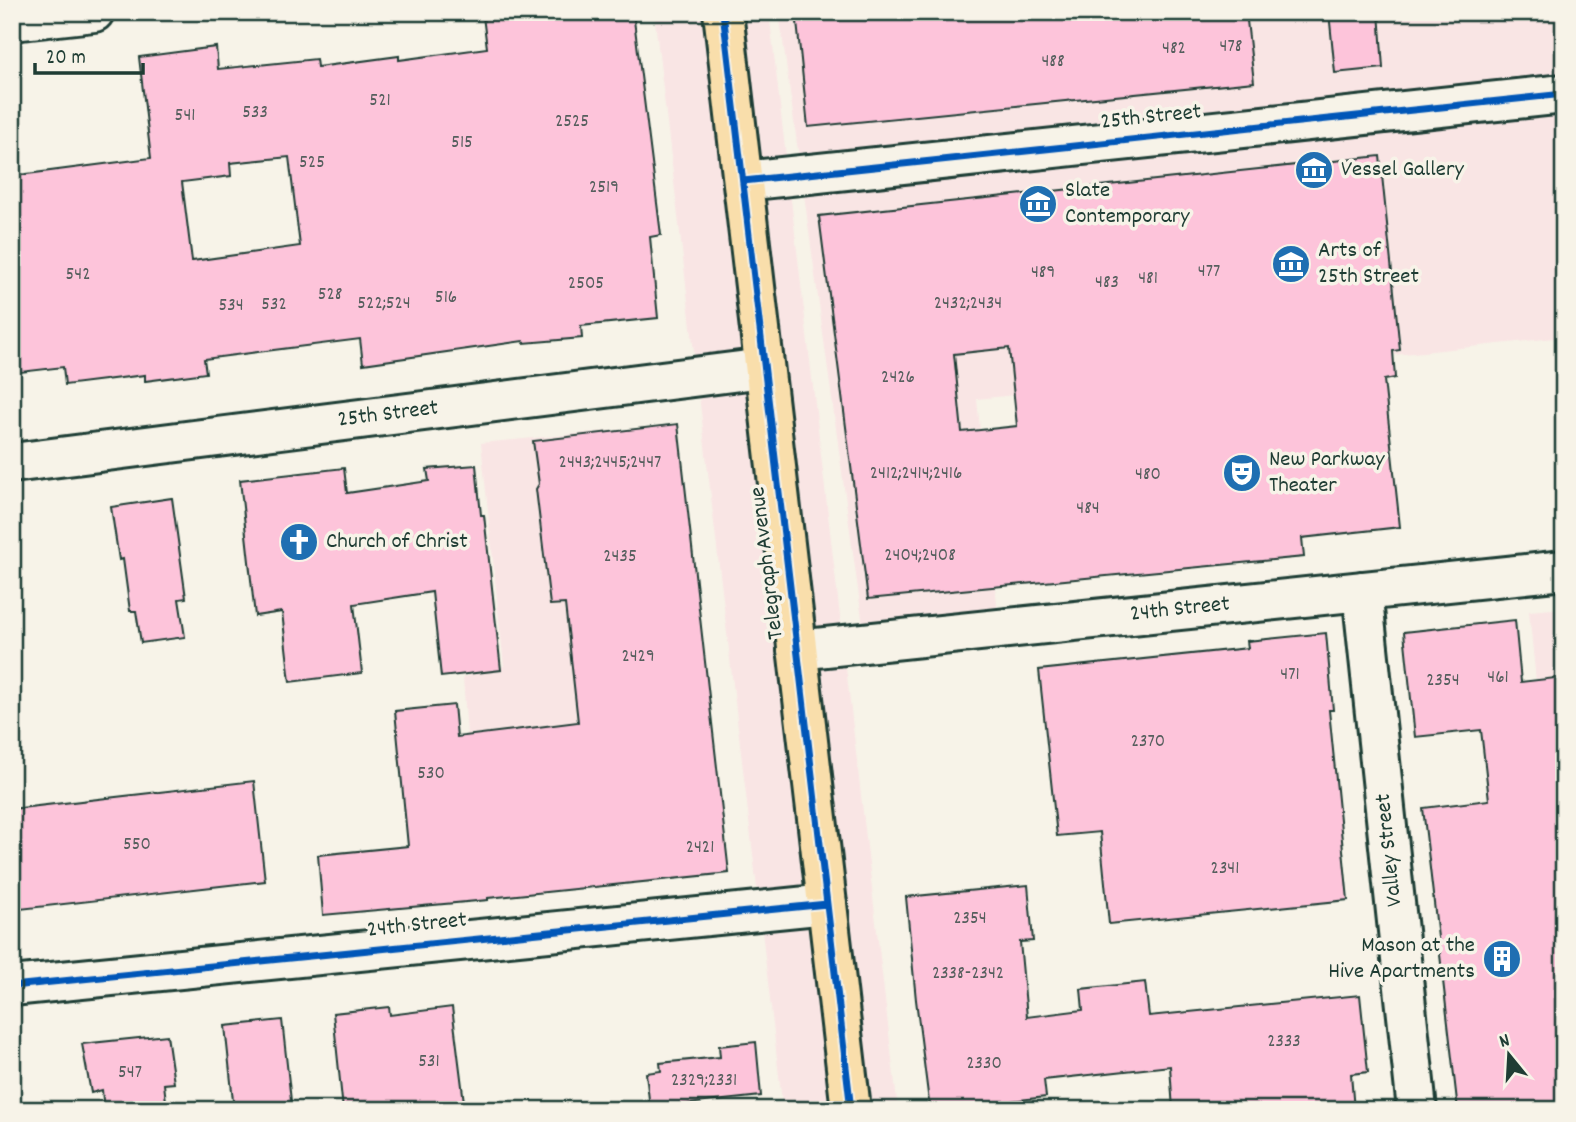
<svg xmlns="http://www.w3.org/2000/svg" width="1576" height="1122" font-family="Dekko,sans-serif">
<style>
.built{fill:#f9e5e4}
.building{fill:#fdc4da;stroke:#1f3d34;stroke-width:2;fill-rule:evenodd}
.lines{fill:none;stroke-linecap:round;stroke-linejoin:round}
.minor-casing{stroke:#1f3d34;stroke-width:44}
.major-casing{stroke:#1f3d34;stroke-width:44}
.minor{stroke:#f7f3e8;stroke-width:38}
.major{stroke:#f9deab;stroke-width:38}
.cycleway-casing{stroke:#f7f3e8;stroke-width:11}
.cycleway{stroke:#0057b8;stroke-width:7}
.labels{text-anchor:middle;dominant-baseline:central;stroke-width:7;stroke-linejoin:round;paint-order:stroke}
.number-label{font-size:19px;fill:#565f5e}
.street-label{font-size:23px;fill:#1f3d34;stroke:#f7f3e8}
.poi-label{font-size:23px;fill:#1f3d34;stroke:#f7f3e8;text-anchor:start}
</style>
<rect width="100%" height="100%" fill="#f7f3e8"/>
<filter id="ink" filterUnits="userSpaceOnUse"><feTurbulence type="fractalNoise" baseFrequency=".0143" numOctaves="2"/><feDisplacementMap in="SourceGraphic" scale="14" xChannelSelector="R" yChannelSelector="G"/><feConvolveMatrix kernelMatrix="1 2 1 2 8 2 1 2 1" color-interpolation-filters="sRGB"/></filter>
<g filter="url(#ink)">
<!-- built -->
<path class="built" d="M654 12H769L898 1110H783Z
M779 12H1564V337L977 399 998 614 863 626Z
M678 424 711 710 467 735 463 677 504 666 481 443Z
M1564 608V791L1547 793 1529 611Z"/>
<!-- building -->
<path class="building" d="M512 12H633L661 235 650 237 658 318 581 326 582 338 524 343 523 341 363 364 360 339 204 359 206 373 145 381V375L65 385 63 367 12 373V176L151 158 139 57 216 47 218 69 316 59 317 67 399 56V60L487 48 483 16ZM289 157 300 246 192 261 182 182 231 176 230 163Z
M796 12H1246L1254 82 808 127Z
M1329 12H1379L1383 68 1335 73Z
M1380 156 1400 350 1393 351 1395 378 1384 380 1400 527 1302 538 1304 557 868 599 819 216ZM1009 348 1017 426 962 432 954 354Z
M678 424 729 873 488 898V900L323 915 318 855 408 846 395 711 454 705 457 737 578 722 565 604 550 605 536 489 539 484 533 441Z
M476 465 481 515H484L501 670 441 677 432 592 354 604 362 673 290 682 282 612 255 616 240 480 344 468 347 493 429 481 427 469Z
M172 498 186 598 179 599 185 637 141 643 136 611H130L123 559 119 560 111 507Z
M1515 620 1521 682 1564 677V1110H1458L1423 808 1489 800 1481 730 1415 737 1404 632Z
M1326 633 1333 710H1329L1348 900 1109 924 1100 832 1057 836 1039 670 1248 648 1247 641Z
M254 781 265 881 12 910V809Z
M1028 885 1033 941 1020 942 1027 1017 1083 1010 1081 989 1145 982 1149 1016 1360 995 1368 1072 1351 1074 1354 1110H1173L1170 1066 1044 1080 1046 1097 930 1110 916 1000 906 897Z
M389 1007 390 1015 452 1007 465 1110H343L333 1013Z
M282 1020 292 1110H234L225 1026Z
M167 1035 174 1083 164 1084 167 1110H104L102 1090 91 1093 82 1044Z
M756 1042 761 1096 650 1108 646 1073 661 1071 660 1063 720 1057 719 1046Z"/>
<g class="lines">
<defs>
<path id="minor" d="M12 21 94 12
M743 181 1564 94
M12 463 764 368
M1362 591 1417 1110
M797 650 1564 570
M12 986 827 904"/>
<path id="major" d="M723 12 851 1110"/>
</defs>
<!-- minor casing -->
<use href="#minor" class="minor-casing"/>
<!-- major casing -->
<use href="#major" class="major-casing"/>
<!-- minor -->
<use href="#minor" class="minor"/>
<!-- major -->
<use href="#major" class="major"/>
<defs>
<path id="cycleway" d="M723 12 851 1110
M743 181 1564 94
M12 986 827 904"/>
</defs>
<!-- cycleway casing -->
<use href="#cycleway" class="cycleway-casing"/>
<!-- cycleway -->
<use href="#cycleway" class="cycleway"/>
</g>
</g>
<!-- icons -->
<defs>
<symbol id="museum-disc" viewBox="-11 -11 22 22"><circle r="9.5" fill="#1f6fb2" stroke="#f7f3e8"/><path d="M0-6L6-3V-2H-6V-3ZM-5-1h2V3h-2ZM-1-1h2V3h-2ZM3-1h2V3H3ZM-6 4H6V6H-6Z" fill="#fff"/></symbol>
<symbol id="theatre-disc" viewBox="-11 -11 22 22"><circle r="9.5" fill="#1f6fb2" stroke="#f7f3e8"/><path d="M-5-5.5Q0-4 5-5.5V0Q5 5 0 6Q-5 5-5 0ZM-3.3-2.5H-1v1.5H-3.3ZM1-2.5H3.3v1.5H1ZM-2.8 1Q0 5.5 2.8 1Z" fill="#fff"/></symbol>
<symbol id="church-disc" viewBox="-11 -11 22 22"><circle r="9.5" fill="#1f6fb2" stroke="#f7f3e8"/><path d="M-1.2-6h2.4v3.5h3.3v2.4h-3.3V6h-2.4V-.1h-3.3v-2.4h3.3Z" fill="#fff"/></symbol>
<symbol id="building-disc" viewBox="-11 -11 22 22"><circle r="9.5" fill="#1f6fb2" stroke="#f7f3e8"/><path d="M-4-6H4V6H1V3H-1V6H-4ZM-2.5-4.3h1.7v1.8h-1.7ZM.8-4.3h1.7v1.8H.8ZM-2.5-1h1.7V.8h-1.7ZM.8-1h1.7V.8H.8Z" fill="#fff"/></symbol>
</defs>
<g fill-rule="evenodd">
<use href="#museum-disc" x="1292" y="148" width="44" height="44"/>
<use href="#museum-disc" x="1016" y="182" width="44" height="44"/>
<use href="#museum-disc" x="1269" y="242" width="44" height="44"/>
<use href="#theatre-disc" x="1220" y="451" width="44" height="44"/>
<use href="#church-disc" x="277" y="520" width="44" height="44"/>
<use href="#building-disc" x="1480" y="937" width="44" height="44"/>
</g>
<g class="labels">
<!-- number labels -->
<g class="number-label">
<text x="1231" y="47">478</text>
<text x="1174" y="49">482</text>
<text x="1053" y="62">488</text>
<text x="380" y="101">521</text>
<text x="255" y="113">533</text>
<text x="185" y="116">541</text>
<text x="572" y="122">2525</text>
<text x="462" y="143">515</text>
<text x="312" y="163">525</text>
<text x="604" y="188">2519</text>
<text x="1209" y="272">477</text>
<text x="1043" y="273">489</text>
<text x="78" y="275">542</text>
<text x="1148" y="279">481</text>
<text x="1107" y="283">483</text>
<text x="586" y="284">2505</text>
<text x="330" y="295">528</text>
<text x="446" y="298">516</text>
<text x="384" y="304">522;524</text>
<text x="968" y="304">2432;2434</text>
<text x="274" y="305">532</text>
<text x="231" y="306">534</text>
<text x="898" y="378">2426</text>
<text x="610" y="463">2443;2445;2447</text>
<text x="916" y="474">2412;2414;2416</text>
<text x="1148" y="475">480</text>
<text x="1088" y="509">484</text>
<text x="920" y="556">2404;2408</text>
<text x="620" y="557">2435</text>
<text x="638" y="657">2429</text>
<text x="1290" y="675">471</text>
<text x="1498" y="678">461</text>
<text x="1443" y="681">2354</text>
<text x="1148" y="742">2370</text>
<text x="431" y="774">530</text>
<text x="137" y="845">550</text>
<text x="700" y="848">2421</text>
<text x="1225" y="869">2341</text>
<text x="970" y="919">2354</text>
<text x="968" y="974">2338-2342</text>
<text x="1284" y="1042">2333</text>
<text x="429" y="1062">531</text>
<text x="984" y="1064">2330</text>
<text x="130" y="1073">547</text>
<text x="704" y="1081">2329;2331</text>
</g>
<!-- street labels -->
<g class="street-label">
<text transform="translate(1151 118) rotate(-6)">25th Street</text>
<text transform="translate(388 415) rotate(-7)">25th Street</text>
<text transform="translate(768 563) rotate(-97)">Telegraph Avenue</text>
<text transform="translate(1180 610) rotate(-6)">24th Street</text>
<text transform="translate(1390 850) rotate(-96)">Valley Street</text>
<text transform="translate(417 926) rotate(-6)">24th Street</text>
</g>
<!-- poi labels -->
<g class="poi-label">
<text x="1341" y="170">Vessel Gallery</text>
<text x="1065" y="191">Slate<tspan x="1065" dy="26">Contemporary</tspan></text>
<text x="1318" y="251">Arts of<tspan x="1318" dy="26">25th Street</tspan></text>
<text x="1269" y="460">New Parkway<tspan x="1269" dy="26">Theater</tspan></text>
<text x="326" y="542">Church of Christ</text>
<text x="1475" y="946" text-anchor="end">Mason at the<tspan x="1475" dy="26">Hive Apartments</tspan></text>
</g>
</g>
<!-- margin -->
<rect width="1576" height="1122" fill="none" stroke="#f7f3e8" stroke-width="42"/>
<rect x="21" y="21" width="1534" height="1080" fill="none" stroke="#1f3d34" stroke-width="2.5" filter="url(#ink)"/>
<!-- north arrow -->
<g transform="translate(1509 1055) rotate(342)" stroke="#f7f3e8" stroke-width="5" paint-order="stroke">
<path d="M0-5L12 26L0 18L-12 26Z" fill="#1f3d34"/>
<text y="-10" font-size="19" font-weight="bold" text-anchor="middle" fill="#1f3d34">N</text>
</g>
<!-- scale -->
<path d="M35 63v10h108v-10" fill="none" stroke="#1f3d34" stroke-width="3.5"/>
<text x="46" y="63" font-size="21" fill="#1f3d34" stroke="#f7f3e8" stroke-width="5" paint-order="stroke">20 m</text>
</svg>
